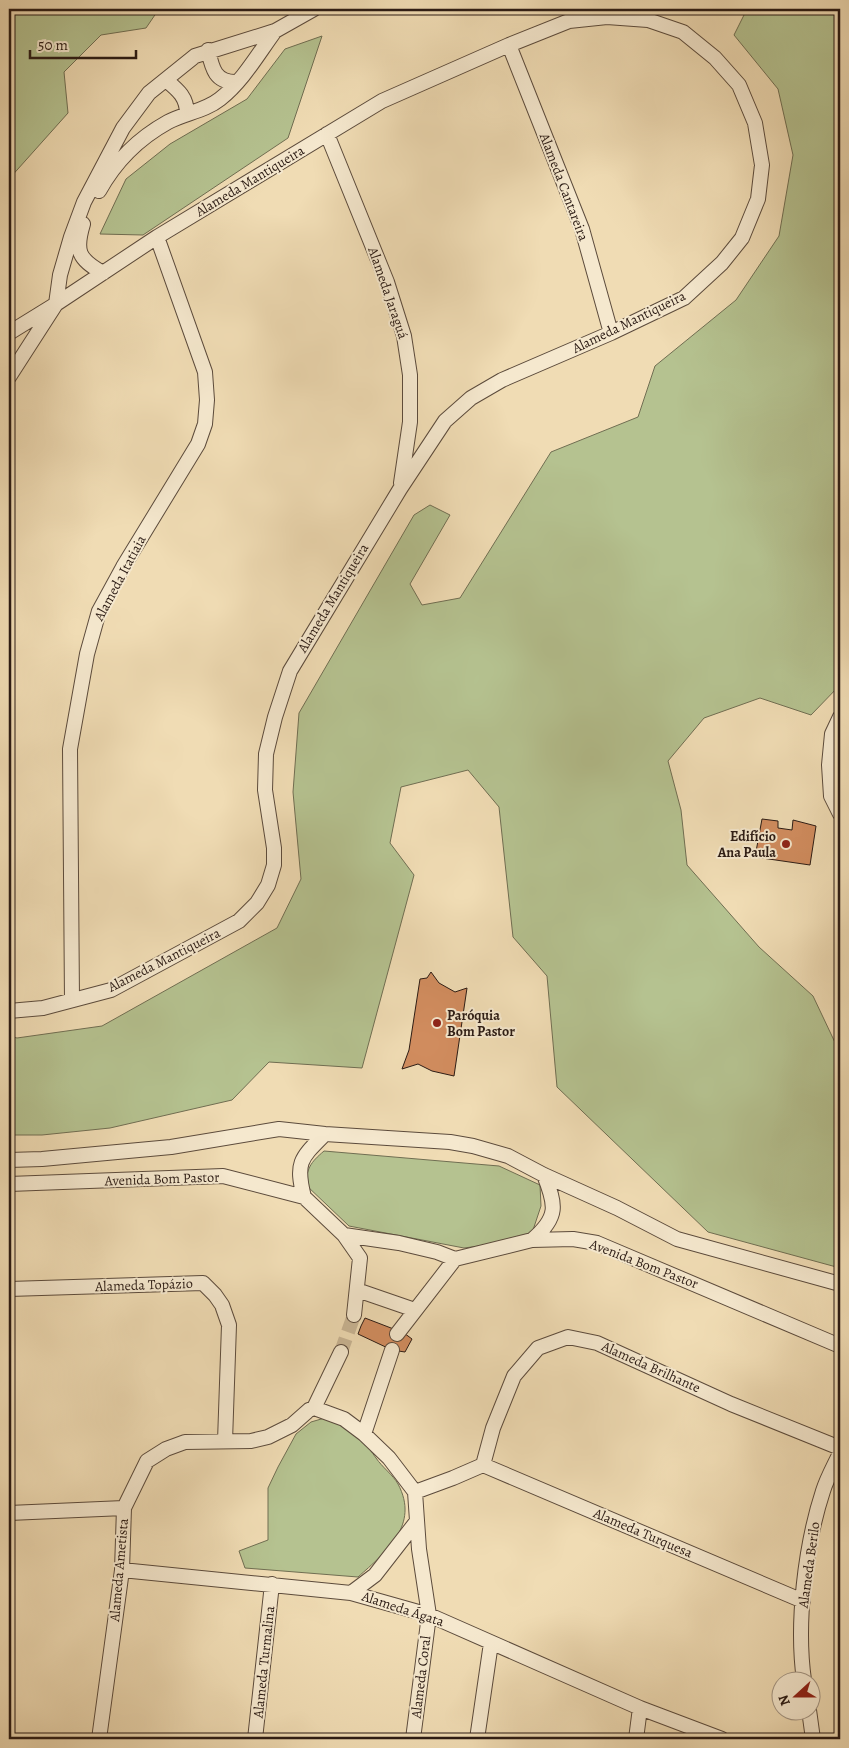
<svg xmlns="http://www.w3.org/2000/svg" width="849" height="1748" font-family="Alegreya,serif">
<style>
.green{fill:#b5c290;stroke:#706e52}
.building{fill:#d28d5f;stroke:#2b1b14}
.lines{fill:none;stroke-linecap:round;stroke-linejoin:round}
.minor-tunnel{stroke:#c9b594;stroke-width:14;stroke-dasharray:14 7;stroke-linecap:butt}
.minor-casing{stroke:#5c4b3c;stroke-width:16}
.minor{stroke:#f5e8ce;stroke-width:14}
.poi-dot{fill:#8f2418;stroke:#f5e8ce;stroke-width:2}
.labels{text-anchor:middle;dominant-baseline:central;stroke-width:4;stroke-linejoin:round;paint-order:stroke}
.street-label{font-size:14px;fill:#2b1b14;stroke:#f5e8ce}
.poi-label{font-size:14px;font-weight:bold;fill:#2b1b14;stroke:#f5e8ce;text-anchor:end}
</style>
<rect width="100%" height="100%" fill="#f0dcb4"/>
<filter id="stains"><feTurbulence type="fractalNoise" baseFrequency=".004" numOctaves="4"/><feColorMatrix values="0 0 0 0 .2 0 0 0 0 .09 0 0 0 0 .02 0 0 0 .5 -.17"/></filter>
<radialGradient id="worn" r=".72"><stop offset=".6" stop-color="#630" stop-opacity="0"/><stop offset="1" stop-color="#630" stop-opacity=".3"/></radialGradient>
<!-- green -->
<path class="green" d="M9 9H159L146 28 101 35 64 72 68 113 9 179Z
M747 9H840V685L811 715 760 698 704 718 668 761 681 810 687 865 759 947 813 996 840 1053V1268L708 1232 557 1087 547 976 513 937 499 807 468 770 401 787 390 843 414 875 362 1068 269 1062 232 1100 110 1128 42 1135H9V1036L17 1038 102 1026 277 928 301 879 293 792 299 713 414 515 430 505 450 515 410 584 422 605 460 598 551 452 638 417 655 366 736 300 779 236 793 155 778 89 734 35Z
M322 36 288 138 143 235 100 234 126 179 170 144 247 99 285 49Z
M324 1151 499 1166 540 1185 541 1206 532 1233 502 1243 464 1248 349 1226 306 1185C307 1168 310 1163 324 1151Z
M328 1417C332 1418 338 1419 342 1421 354 1427 368 1447 376 1458 382 1467 393 1475 398 1484 420 1525 386 1552 358 1577L245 1568 239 1551 268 1540V1488L278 1467 296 1434 311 1422Z"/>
<!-- building -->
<path class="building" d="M762 819 778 821V828L792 830 793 820 816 826 810 865 755 857Z
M431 972 439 983 455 992 467 988 454 1076 432 1071 418 1064 402 1069 409 1050 420 979 427 978Z
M365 1318 404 1333 412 1339 405 1352 392 1350 358 1334 361 1326Z"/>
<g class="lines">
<!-- minor-tunnel -->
<path class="minor-tunnel" d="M341 1352 354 1315"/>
<defs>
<path id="minor" d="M509 45 582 229 611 333
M208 50C212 68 215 83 237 82
M166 80C178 90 187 97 187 114
M327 134 387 282 404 336 410 375V422L401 483
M99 191C115 162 139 138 168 122 185 113 205 111 220 99 243 81 258 54 275 31
M83 224C75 251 78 259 103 273
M9 333 56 304 157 237 382 101 509 45 569 21 607 17 648 20 683 32 715 58 739 85 755 123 762 165 758 199 742 238 722 263 684 298 611 333 502 380 471 398 445 421 400 489 290 671 275 717 266 754 265 790 274 848V865L268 885 257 903 239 921 111 990 43 1008 9 1011
M9 377 56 304 60 275 71 237 84 202 123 128 149 93 195 56 275 31 314 9
M840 717 832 734 829 765 831 796 840 814
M72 1000 70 749 87 654 99 611 123 567 198 444 205 424 207 400 205 372 157 237
M9 1160 42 1159 171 1147 279 1129 325 1134 450 1142 473 1146 508 1156 544 1175 617 1208 677 1239 840 1284
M9 1184 223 1176 304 1197 344 1235 399 1243 437 1252 455 1259 532 1240 573 1239 597 1243 840 1346
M304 1197C295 1162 301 1158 325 1134
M344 1235 360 1258 354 1315
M532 1240C559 1217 556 1205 544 1175
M9 1289 203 1283 215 1295 222 1305 229 1325 225 1441
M357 1290 415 1310
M397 1334 455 1259
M314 1408 341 1352
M364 1434 392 1350
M483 1465 803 1601
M415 1492 453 1478 483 1465 493 1428 514 1376 538 1348 568 1337 597 1343 731 1404 840 1448
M9 1513 124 1508
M122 1570 351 1593 429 1615 640 1708 722 1739
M351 1593 375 1575 417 1521
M804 1680C796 1624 805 1546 823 1491 827 1478 834 1466 840 1453
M809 1710 813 1739
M99 1739 122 1570 124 1508 147 1461 166 1449 185 1442 251 1441 268 1437 292 1425 309 1410 314 1408 344 1419 364 1434 389 1458 415 1492 419 1549 429 1615 413 1739
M255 1739 272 1584
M477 1739 491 1643
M636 1739 640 1708"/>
</defs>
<!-- minor casing -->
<use href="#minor" class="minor-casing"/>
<!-- minor -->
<use href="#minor" class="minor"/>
</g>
<!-- markers -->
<g class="poi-dot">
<circle cx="786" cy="844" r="5"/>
<circle cx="437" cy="1023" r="5"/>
</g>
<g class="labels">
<!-- street labels -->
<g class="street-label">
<text transform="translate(250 181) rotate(-31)">Alameda Mantiqueira</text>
<text transform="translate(564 187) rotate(69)">Alameda Cantareira</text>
<text transform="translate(388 293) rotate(71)">Alameda Jaraguá</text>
<text transform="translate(629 322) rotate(-26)">Alameda Mantiqueira</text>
<text transform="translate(120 578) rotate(-62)">Alameda Itatiaia</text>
<text transform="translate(333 598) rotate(-59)">Alameda Mantiqueira</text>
<text transform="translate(164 960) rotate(-27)">Alameda Mantiqueira</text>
<text transform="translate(162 1179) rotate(-2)">Avenida Bom Pastor</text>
<text transform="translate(644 1264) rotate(21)">Avenida Bom Pastor</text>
<text transform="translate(144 1285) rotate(-2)">Alameda Topázio</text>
<text transform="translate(651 1367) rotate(24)">Alameda Brilhante</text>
<text transform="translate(643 1533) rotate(23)">Alameda Turquesa</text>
<text transform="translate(809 1565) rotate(-82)">Alameda Berilo</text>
<text transform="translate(119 1570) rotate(-85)">Alameda Ametista</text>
<text transform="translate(403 1609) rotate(18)">Alameda Ágata</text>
<text transform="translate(264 1662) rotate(-84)">Alameda Turmalina</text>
<text transform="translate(421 1677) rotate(-83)">Alameda Coral</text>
</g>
<!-- poi labels -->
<g class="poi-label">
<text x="776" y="836">Edifício<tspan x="776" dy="16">Ana Paula</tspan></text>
<text x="447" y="1015" text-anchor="start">Paróquia<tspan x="447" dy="16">Bom Pastor</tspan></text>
</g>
</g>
<!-- margin -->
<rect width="849" height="1748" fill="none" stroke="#f0dcb4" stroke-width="30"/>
<rect x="10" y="10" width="829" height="1728" fill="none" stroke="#2b1b14" stroke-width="2.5"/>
<rect x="15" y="15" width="819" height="1718" fill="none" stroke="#2b1b14"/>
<!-- north arrow -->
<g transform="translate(796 1696) rotate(249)"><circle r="24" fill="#f5e8ce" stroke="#a49684"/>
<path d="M0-4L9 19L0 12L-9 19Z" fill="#8f2418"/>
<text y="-8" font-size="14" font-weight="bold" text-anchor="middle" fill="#2b1b14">N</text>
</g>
<!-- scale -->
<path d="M30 50v8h106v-8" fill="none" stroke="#2b1b14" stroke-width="2.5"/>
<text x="38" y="50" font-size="15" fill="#2b1b14" stroke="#f5e8ce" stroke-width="4" paint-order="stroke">50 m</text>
<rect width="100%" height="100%" filter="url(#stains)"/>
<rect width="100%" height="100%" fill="url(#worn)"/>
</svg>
